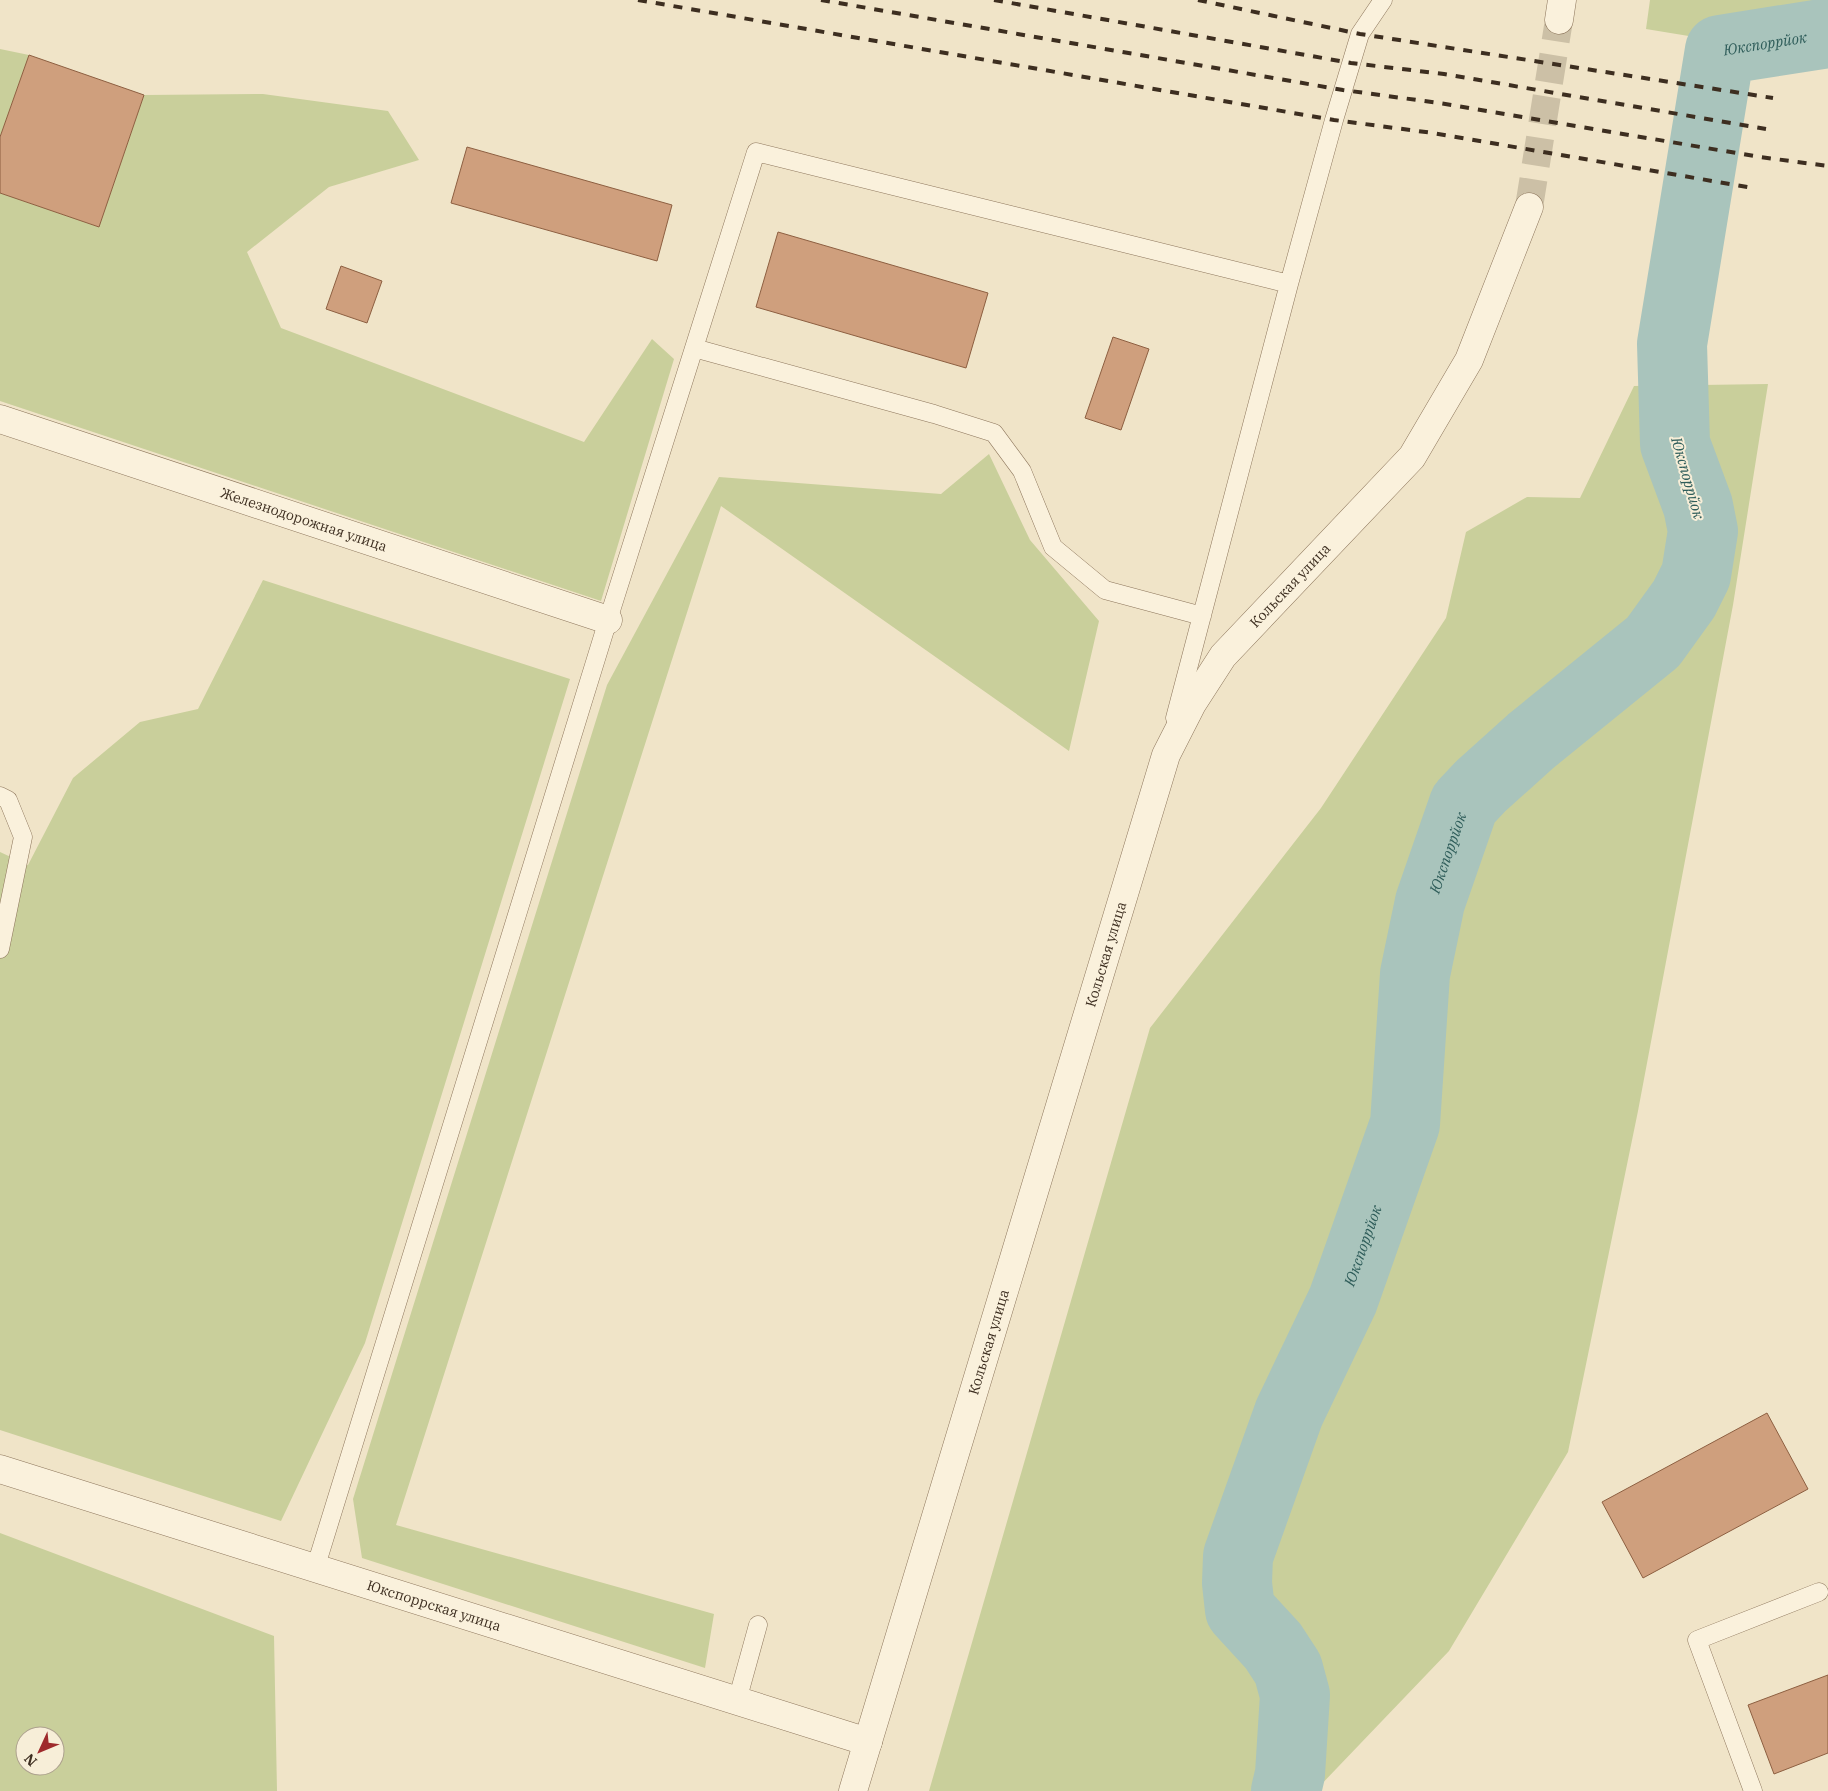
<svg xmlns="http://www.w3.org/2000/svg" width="1828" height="1791" font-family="'IBM Plex Serif',serif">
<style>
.green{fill:#c9cf9b;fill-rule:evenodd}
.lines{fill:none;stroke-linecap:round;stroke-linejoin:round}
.river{stroke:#a9c4bc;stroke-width:70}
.building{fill:#cf9f7d;stroke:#8d5f41}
.tertiary-tunnel{stroke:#ccc0a6;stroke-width:28;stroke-dasharray:28 14;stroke-linecap:butt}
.service-casing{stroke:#8d765c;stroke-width:19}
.minor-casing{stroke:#8d765c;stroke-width:29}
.tertiary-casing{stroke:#8d765c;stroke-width:29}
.service{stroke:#faf1dc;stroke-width:18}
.minor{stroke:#faf1dc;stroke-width:28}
.tertiary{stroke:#faf1dc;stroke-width:28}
.rail{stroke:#3d2e20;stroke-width:4;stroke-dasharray:9 9;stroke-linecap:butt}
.labels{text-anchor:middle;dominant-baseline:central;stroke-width:4;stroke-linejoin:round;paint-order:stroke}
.street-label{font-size:14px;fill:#3d2e20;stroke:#f7eed8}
.water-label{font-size:15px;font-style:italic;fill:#2f5d5a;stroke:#f7eed8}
</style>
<rect width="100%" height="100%" fill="#f0e4c8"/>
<!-- green -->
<path class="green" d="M1650 0H1828V59L1646 29Z
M0 49 29 55 0 137Z
M263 94 388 111 419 160 329 187 247 252 281 328 584 442 652 339 674 359 601 601 0 401V193L99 227 144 95Z
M1768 384 1733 605 1638 1111 1568 1452 1449 1651 1315 1791H929L1150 1028 1321 808 1446 618 1466 532 1527 497 1580 498 1634 386Z
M989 454 1030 540 1099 621 1069 751 721 506 396 1525 714 1614 705 1668 362 1558 353 1499 607 685 719 477 941 494Z
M263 580 570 679 365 1343 281 1521 0 1430V852L28 865 73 778 140 722 198 709Z
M0 1533 274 1636 277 1791H0ZM25 1736H55V1766H25Z"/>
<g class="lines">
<!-- river -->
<path class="river" id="s1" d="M1286 1791 1290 1774 1295 1695 1288 1669 1273 1646 1240 1610 1237 1583 1238 1556 1289 1413 1343 1300 1405 1124 1415 974 1430 902 1464 804 1481 786 1531 741 1653 642 1684 599 1696 575 1703 531 1698 506 1675 444 1672 344 1720 50 1828 33"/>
</g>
<!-- building -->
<path class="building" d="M29 55 144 95 99 227 0 193V137Z
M467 147 672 205 657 261 451 203Z
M778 232 988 293 966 368 756 307Z
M341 266 382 281 367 323 326 309Z
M1113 337 1149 349 1121 430 1085 418Z
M1767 1413 1808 1489 1643 1578 1602 1502Z
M1828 1675V1753L1774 1774 1748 1705Z"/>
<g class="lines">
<!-- tertiary-tunnel -->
<path class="tertiary-tunnel" d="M1529 207 1559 20"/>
<defs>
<path id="service" d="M694 348 934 414 994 433 1022 471 1053 547 1105 590 1202 616
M1175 718 1289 284 1334 120 1360 34 1383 0
M0 796 8 800 23 837 0 949
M315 1569 608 620 756 152 1289 284
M737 1701 758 1625
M1753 1791 1697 1640 1819 1592"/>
<g id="minor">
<path id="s2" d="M0 419 608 620"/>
<path id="s3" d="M0 1469 868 1742"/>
</g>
<g id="tertiary">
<path d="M1559 20 1562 0"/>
<path id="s4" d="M853 1791 1166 755 1192 704 1223 656 1412 457 1469 360 1529 207"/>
</g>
</defs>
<!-- service casing -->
<use href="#service" class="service-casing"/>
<!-- minor casing -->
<use href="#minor" class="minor-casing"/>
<!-- tertiary casing -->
<use href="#tertiary" class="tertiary-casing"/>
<!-- service -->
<use href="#service" class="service"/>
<!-- minor -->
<use href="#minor" class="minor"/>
<!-- tertiary -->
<use href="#tertiary" class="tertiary"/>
<!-- rail -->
<path class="rail" d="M638 0 1334 120 1433 133 1753 188
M821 0 1343 90 1439 103 1760 157 1828 166
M994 0 1351 63 1444 74 1766 129
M1198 0 1360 34 1773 98"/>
</g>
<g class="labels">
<!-- street labels -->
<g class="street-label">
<text stroke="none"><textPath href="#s2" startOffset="320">Железнодорожная улица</textPath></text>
<text stroke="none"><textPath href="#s4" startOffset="1294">Кольская улица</textPath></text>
<text stroke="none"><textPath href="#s4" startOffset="874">Кольская улица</textPath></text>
<text stroke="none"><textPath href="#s4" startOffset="469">Кольская улица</textPath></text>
<text stroke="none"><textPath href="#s3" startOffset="455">Юкспоррская улица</textPath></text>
</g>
<!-- water labels -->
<g class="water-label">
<text stroke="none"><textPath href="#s1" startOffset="1954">Юкспоррйок</textPath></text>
<text transform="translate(1688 478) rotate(74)">Юкспоррйок</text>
<text stroke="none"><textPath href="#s1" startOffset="994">Юкспоррйок</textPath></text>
<text stroke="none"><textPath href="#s1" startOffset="589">Юкспоррйок</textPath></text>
</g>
</g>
<!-- north arrow -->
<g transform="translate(40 1751) rotate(226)"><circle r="24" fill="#f7eed8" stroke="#ada18e"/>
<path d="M0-4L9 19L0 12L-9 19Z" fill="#9e2a2b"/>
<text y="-8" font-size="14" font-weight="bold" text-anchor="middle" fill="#3d2e20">N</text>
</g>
</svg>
